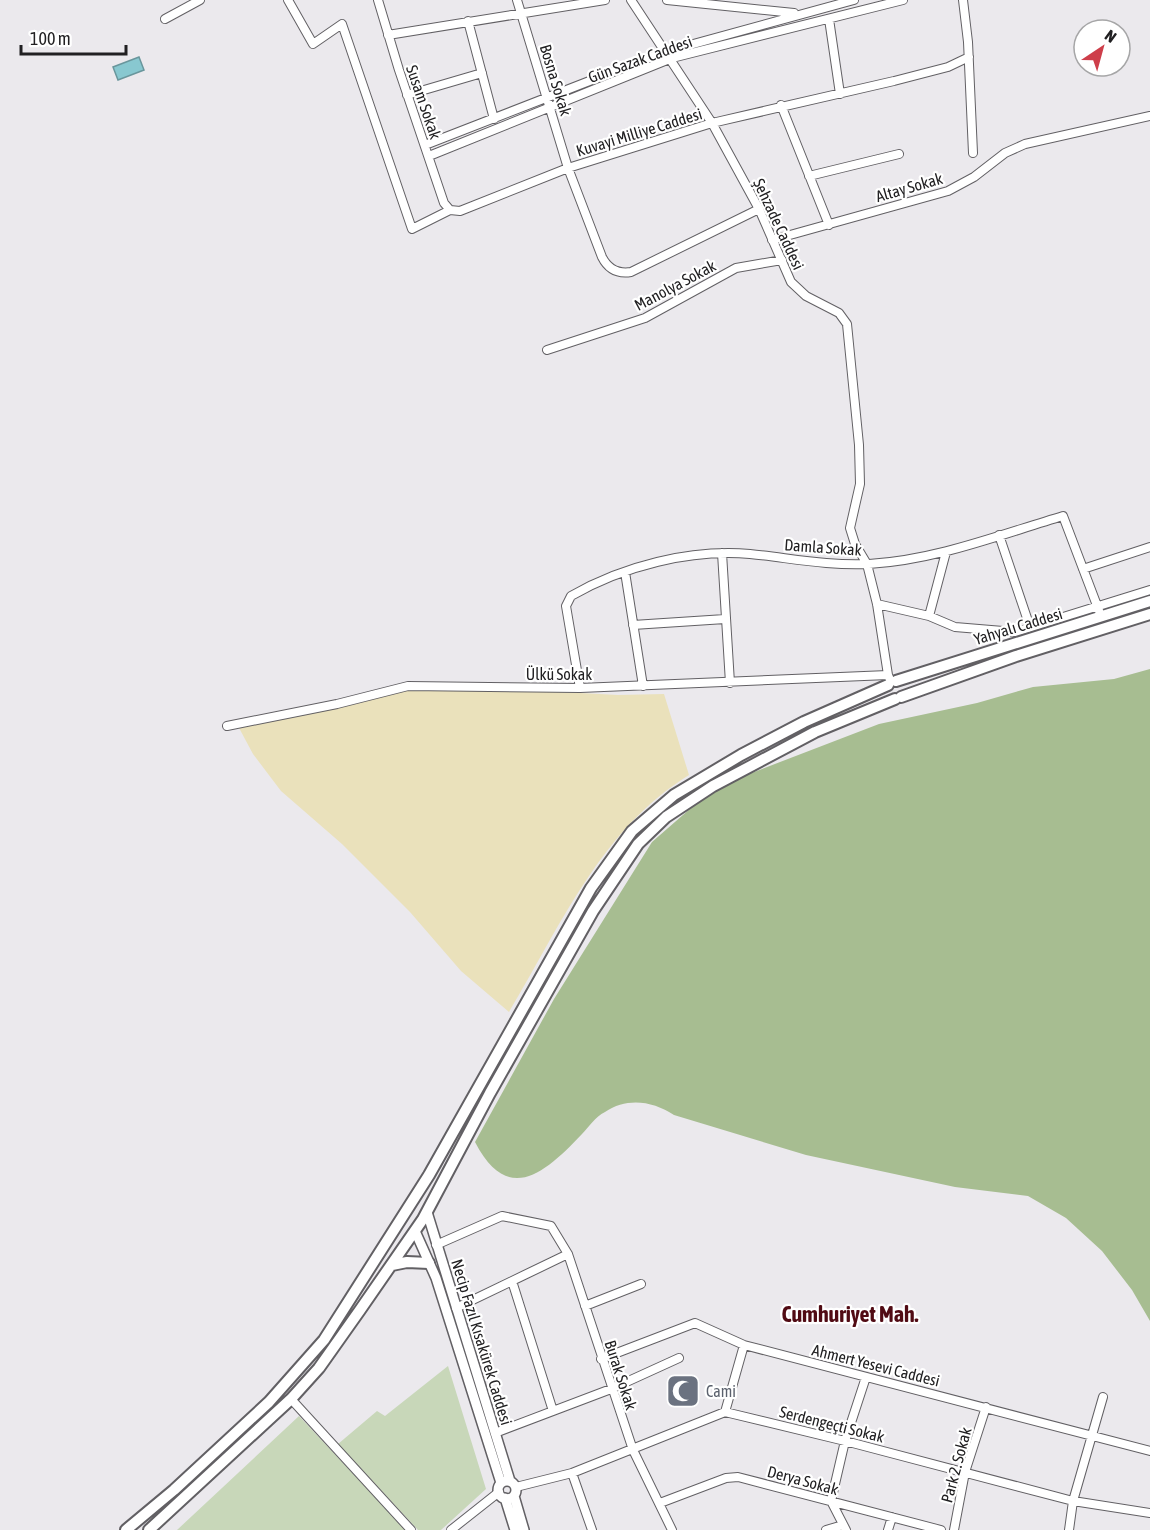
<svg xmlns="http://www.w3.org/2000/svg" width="1150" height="1530" font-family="'Asap Condensed',sans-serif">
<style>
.green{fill:#c8d7b9}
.forest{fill:#a7bd91}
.sand{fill:#eae1bb}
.water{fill:#88c8d0;stroke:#69969c;stroke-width:1.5}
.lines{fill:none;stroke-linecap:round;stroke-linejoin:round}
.minor-casing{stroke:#626064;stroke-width:10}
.tertiary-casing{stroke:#626064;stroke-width:12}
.secondary-casing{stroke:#626064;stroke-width:14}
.minor{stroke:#fff;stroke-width:8}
.tertiary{stroke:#fff;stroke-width:9}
.secondary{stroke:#fff;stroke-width:10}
.labels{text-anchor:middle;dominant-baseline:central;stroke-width:4.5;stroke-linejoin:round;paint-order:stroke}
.street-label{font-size:16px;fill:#212022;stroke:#fff}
.worship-label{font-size:16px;fill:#5b616d;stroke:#fff;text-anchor:start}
.district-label{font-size:22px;font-weight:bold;fill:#510b14;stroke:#fff}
</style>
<rect width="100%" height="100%" fill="#ebe9ed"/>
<!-- green -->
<path class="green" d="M448 1366 486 1489 441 1530H418L338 1444 377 1411 385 1416Z
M299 1416 406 1530H177Z"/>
<!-- forest -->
<path class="forest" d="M1150 669V1321L1132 1290 1102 1251 1066 1218 1028 1196 955 1187 806 1155 674 1115C653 1101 627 1097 605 1112 595 1117 589 1127 582 1134 545 1173 508 1206 475 1142L554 999 652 842 699 801 728 782 879 724 977 703 1033 687 1114 679Z"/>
<!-- sand -->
<path class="sand" d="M524 690 618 695 664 694 689 775C601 829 560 927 509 1012L461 971 410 912 342 844 281 791 253 754 238 726 406 691Z"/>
<!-- water -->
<path class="water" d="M139 57 144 70 118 80 113 67Z"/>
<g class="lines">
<defs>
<path id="minor" d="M288 0 313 44 342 24 412 229 450 210
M378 0 399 70 444 203 450 210
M517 0 568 168 602 257C608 269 618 274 631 272L759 209
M631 0 712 123 759 209 791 282 806 296 839 313 847 324 859 445 860 484 850 528 855 544 867 564 877 604 888 675
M667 0 794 13
M963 0 968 42 973 153
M165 19 200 0
M829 19 840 94
M468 21 494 119
M388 35 605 0
M407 95 482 73
M781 105 829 225
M425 145 664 52 854 0
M429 156 672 58 903 0
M809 176 899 154
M450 210 460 211 568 168 712 123 894 81 948 67 969 57
M772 240 948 191 974 177 1005 153 1025 144 1150 116
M547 350 645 318 736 268 782 260
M999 535 1030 627
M722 553 730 683
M1083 569 1150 547
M625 572 643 686
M877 604 929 616 955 627 1015 632 1150 590
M929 616 946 552
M633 625 725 619
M580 688 566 606 571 596C623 566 690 549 750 554 790 558 828 566 869 564 936 560 999 535 1063 516L1101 616
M227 726 337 704 408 686 580 688 888 675 891 682
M436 1245 502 1216 551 1226 568 1254 633 1450 672 1530
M512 1281 553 1411
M585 1306 641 1284
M456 1308 568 1254
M601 1359 695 1323 744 1345 1150 1451
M291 1399 411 1530
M725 1412 744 1345
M495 1433 611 1389 679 1358
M572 1473 592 1530
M516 1487 572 1473 725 1412 845 1441 1073 1501 1150 1513
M660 1503 726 1478 738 1477 941 1530
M451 1530 499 1492
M826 1530 843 1525
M846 1530 831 1501 845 1441 866 1377
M888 1530 892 1517
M954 1530 965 1472 986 1407
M1069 1530 1073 1501 1103 1397"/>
<path id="tertiary" d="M427 1212 510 1481
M415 1231 436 1278 501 1483
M498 1490a9 9 0 1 1 18 0a9 9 0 1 1-18 0Z
M514 1496 524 1530
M505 1498 515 1530"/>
<path id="secondary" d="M896 681 1150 601
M901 697 1016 656 1150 614
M392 1265 407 1262 429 1263
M126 1530 174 1490 269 1402 324 1340 429 1175 591 888 632 831 674 795 741 755 804 722 888 685
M149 1530 291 1399 319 1368 360 1310 423 1219 490 1093 593 911 638 844 666 817 713 786 815 732 895 699"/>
</defs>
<!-- minor casing -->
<use href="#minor" class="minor-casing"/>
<!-- tertiary casing -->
<use href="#tertiary" class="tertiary-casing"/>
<!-- secondary casing -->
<use href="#secondary" class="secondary-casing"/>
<!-- minor -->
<use href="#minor" class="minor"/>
<!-- tertiary -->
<use href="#tertiary" class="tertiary"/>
<!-- secondary -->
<use href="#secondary" class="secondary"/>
</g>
<!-- icons -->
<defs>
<symbol id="mosque-square" viewBox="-11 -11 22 22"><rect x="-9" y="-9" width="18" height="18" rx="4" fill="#6b7280" stroke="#fff"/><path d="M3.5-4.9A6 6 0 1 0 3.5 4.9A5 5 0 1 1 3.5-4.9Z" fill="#fff"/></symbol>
</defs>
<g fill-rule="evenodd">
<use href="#mosque-square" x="664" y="1372" width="38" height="38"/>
</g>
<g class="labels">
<!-- street labels -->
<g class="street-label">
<text transform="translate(640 59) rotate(-20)">Gün Sazak Caddesi</text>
<text transform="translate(556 80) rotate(73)">Bosna Sokak</text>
<text transform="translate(424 102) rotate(71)">Susam Sokak</text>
<text transform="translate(639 132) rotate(-17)">Kuvayi Milliye Caddesi</text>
<text transform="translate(909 187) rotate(-16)">Altay Sokak</text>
<text transform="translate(779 224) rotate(65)">Şehzade Caddesi</text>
<text transform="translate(675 285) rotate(-28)">Manolya Sokak</text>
<text transform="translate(823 547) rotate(4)">Damla Sokak</text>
<text transform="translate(1018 626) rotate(-17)">Yahyalı Caddesi</text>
<text x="559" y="674">Ülkü Sokak</text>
<text transform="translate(482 1342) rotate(73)">Necip Fazıl Kısakürek Caddesi</text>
<text transform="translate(876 1365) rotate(14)">Ahmert Yesevi Caddesi</text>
<text transform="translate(621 1375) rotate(72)">Burak Sokak</text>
<text transform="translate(832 1424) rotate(14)">Serdengeçti Sokak</text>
<text transform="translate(956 1465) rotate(-75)">Park 2. Sokak</text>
<text transform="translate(803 1480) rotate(15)">Derya Sokak</text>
</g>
<!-- worship labels -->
<g class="worship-label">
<text x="706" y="1391">Cami</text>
</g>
<!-- district labels -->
<g class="district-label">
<text x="850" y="1314">Cumhuriyet Mah.</text>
</g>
</g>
<!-- north arrow -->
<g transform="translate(1102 48) rotate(36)"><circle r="28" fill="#ffffff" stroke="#a6a6a7" stroke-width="1.5"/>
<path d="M0-4.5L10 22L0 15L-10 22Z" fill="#ce3e4a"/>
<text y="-9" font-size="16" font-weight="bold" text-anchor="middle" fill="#212022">N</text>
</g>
<!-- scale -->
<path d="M21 45v9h105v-9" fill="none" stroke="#212022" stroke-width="3"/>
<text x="30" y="45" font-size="18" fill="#212022" stroke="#ffffff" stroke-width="4.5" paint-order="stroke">100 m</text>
</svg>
